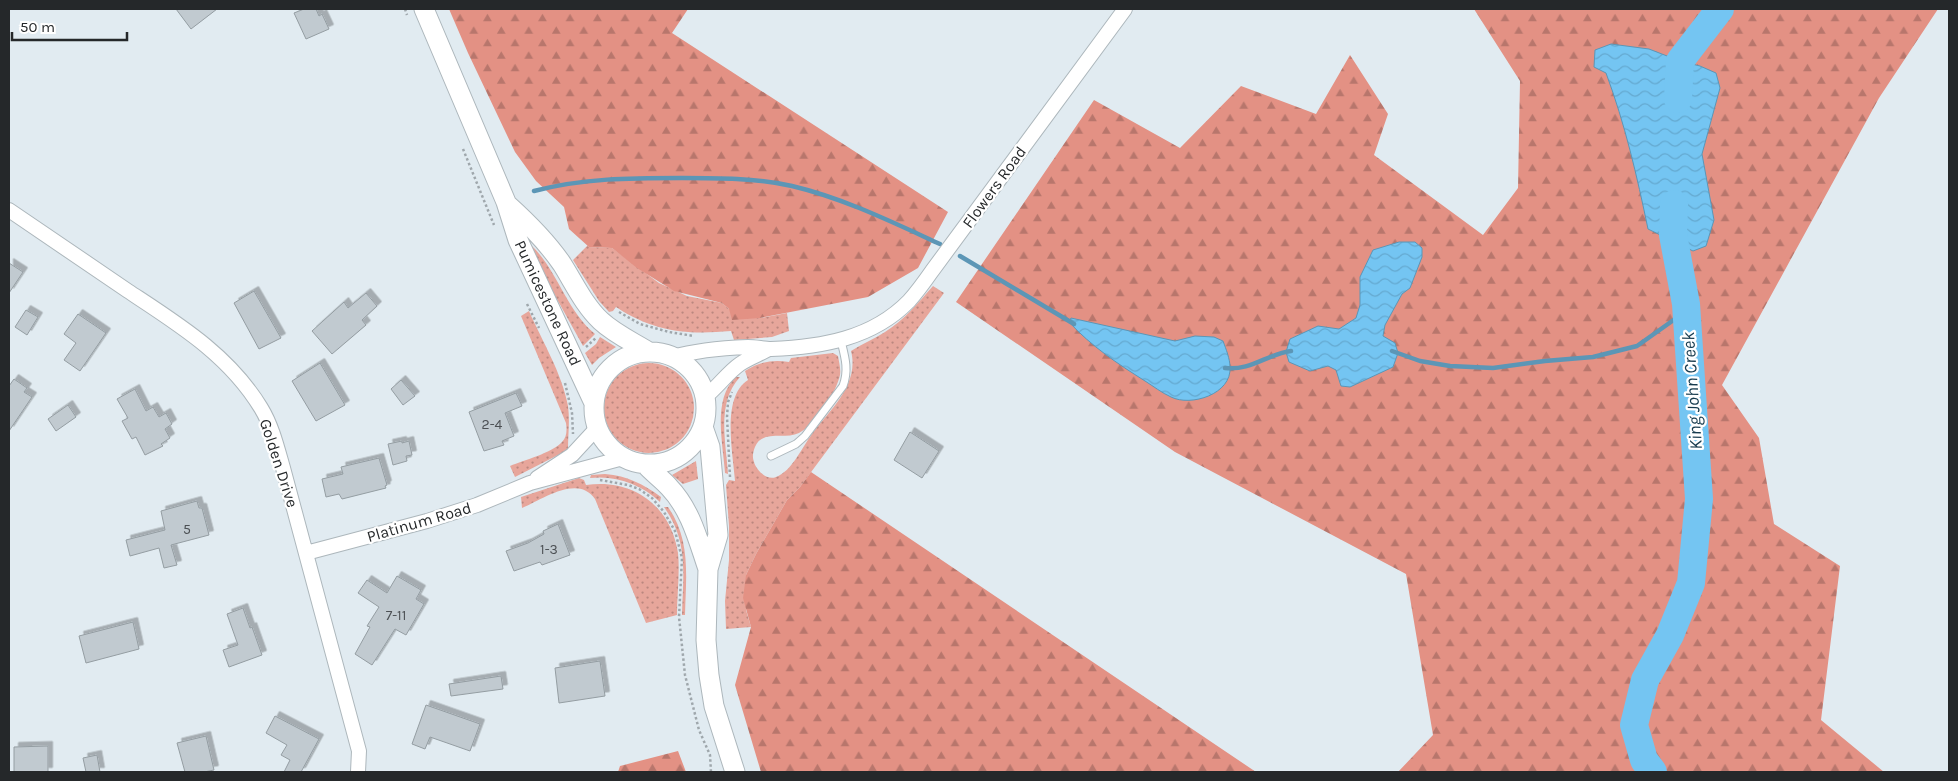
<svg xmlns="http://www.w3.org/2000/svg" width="1958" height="781" font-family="Karla,sans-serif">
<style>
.grass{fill:url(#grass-dots)}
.forest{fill:url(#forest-firs)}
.water{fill:url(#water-waves);stroke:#5c96b6}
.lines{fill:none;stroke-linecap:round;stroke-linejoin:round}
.stream{stroke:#5c96b6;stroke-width:4.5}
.river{stroke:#74c5f2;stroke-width:28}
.building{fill:#c1cad0;stroke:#949da2;filter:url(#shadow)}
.lane-casing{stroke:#adb7bc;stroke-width:9}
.street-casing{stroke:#adb7bc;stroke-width:16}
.secondary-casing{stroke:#adb7bc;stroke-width:21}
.path{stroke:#9fa7ac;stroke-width:2.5;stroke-dasharray:2.5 2.5;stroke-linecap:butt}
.lane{stroke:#fff;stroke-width:7}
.street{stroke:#fff;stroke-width:14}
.secondary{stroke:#fff;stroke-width:19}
.labels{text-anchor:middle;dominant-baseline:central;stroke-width:4.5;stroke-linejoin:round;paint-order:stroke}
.number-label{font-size:14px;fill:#4c5054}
.street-label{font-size:16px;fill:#25282a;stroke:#fff}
.water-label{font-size:18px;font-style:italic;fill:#173b4e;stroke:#fff}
</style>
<defs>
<pattern id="grass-dots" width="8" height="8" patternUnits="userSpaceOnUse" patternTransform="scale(1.25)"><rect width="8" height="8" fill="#e7a69b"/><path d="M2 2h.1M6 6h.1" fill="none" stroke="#bb877f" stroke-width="1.8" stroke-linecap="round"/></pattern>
<pattern id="forest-firs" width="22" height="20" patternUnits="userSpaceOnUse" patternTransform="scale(1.25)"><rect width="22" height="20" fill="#e39184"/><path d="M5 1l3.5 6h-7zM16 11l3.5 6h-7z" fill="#b8766c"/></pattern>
<pattern id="water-waves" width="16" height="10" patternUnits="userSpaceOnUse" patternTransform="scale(1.25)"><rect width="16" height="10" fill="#74c5f2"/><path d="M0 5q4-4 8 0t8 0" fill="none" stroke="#64a9d0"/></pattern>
<filter id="shadow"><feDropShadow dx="4.5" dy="-4.5" stdDeviation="0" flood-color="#0004"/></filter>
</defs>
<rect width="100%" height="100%" fill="#e1ebf1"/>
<!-- grass -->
<path class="grass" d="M531 245C558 271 566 310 595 334L583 346 548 283Z
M588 245 589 247 612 248 659 283 687 296 722 303 729 309 760 318 787 313 789 331 772 337 734 340 731 331C687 335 654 332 616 307L613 311 609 312 599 301 573 260Z
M933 286 944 293 800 487 787 500 756 554 746 575V610L751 627 726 629 725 601 729 560V526L726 485 729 480 735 481C733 453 721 397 748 380L745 371C759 362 773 359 789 362L791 358 833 353 838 356C839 362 841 369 840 375 836 393 816 424 799 433 785 440 762 429 755 447 753 452 752 457 754 462 756 470 767 481 776 477 792 471 801 449 810 437 828 411 860 386 851 351 862 344 874 339 885 332 904 320 918 303 933 286Z
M529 311C542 341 562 373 568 406 570 421 568 434 568 449L564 452 515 477 510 466C524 460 552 453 562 442 567 437 567 430 566 423L521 316Z
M600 337 616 347 599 358 592 365 585 353 596 344Z
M604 408a45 45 0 1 1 90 0a45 45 0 1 1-90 0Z
M736 377H740C716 403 726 442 728 474L725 473C723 443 712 399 736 377Z
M696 461 698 479 683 484 672 475Z
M605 474C628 476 643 484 661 497L660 502C641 484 616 475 590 478L591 475Z
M579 478 584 480 586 485C633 478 671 506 678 553 680 573 677 595 677 615L646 623 595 499C578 474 543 499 522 508L521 497Z
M664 507H668C691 540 686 576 685 615H682C683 575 689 542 664 507Z"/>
<!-- forest -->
<path class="forest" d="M449 9H688L672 33 948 212 918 268 868 297 760 318 732 320 729 309 722 303 674 291 637 268 612 248 589 247 569 229 564 207 536 181 515 152 468 53Z
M1474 9H1938L1879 98 1722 385 1759 438 1774 524 1840 566 1821 720 1884 772H1398L1433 735 1406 574 1175 452 956 302 1094 100 1180 148 1241 86 1316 114 1350 55 1388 114 1374 155 1483 235 1518 188 1520 81Z
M811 472 1256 772H761L735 685 751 627 743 598 746 575 756 554 787 500 800 487Z
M678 751 686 772H618L620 766Z"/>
<!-- water -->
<path class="water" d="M1611 44 1649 49 1680 61 1700 66 1716 73 1720 88 1702 154 1714 220 1706 246 1693 251 1648 229C1637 176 1625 124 1606 73L1594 67 1595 50Z
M1399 242H1415L1422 248V257L1410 288 1402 294 1385 325 1383 336 1395 343 1398 353 1393 367 1350 387 1341 386 1336 370 1328 366 1310 371 1289 362 1286 352 1290 339 1318 326 1339 329 1356 318 1360 305V277L1373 250Z
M1071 318 1175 341 1195 336 1214 337 1223 341C1226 349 1230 359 1230 367 1232 394 1191 407 1171 397 1162 393 1153 386 1145 381 1118 364 1091 346 1069 322Z"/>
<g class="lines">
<!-- stream -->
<path class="stream" d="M534 191C584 178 630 178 682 178 718 178 756 178 792 186 843 198 892 222 940 244
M960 256 1074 324
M1392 351 1420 361 1450 366 1493 368 1545 361 1593 357 1637 346 1675 319 1686 304
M1225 368C1251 371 1267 354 1291 351"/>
<!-- river -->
<path class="river" d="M1678 99 1680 61 1720 9
M1653 772 1644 760 1634 725 1645 680 1670 635 1691 583 1699 499 1686 304 1673 235 1674 204"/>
</g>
<!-- building -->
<path class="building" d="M176 9H217L191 29Z
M304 9H316L319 16 322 14 329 29 306 39 294 13Z
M9 263 23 272 9 293Z
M254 291 281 338 259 349 234 303Z
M366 293 377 306 362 320 366 325 332 354 312 331 344 302 348 308Z
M26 310 38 317 27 335 15 327Z
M78 314 106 333 80 371 64 360 76 343 64 334Z
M320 363 345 405 316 421 292 381Z
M14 379 27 388 24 392 32 397 9 431V386Z
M401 380 415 396 403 405 391 389Z
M135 389 146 411 153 407 159 417 166 413 172 424 165 429 170 438 161 444 163 446 145 455 136 437 132 439 122 421 128 418 117 399Z
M516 393 522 406 505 413 514 436 502 441 504 445 484 451 469 412Z
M68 405 76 417 56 431 48 419Z
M910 432 939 451 922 478 894 460Z
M402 441V443L409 441 412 455 406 456 407 461 393 465 388 444Z
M379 458 387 485 385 486 386 488 342 499 339 494 326 497 322 479 343 474 341 467Z
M197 501 199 508H202L209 535 171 545 177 565 164 568 159 548 130 556 126 540 165 530 161 511Z
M558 524 570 555 542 565 540 562 514 571 506 551 528 543 544 534 543 531Z
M397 576 421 590 416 599 424 604 406 635 395 629 372 665 355 654 370 627 367 626 379 607 358 593 367 580 387 593Z
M243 608 250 628 252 627 262 655 229 667 223 650 238 645 227 614Z
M133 622 139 649 86 663 79 636Z
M600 661 605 696 559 703 555 668Z
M501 676 503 689 451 696 449 684Z
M426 705 480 724 470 751 430 737 425 749 412 744Z
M275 716 319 739 301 772H284L290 760 281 755 287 745 266 733Z
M206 736 214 770 204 772H185L177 743Z
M48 746V772H14V747Z
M97 755 100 772H86L83 758Z"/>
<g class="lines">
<defs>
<path id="lane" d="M771 456 796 444 805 436 843 386C849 370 845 357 841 341"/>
<path id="street" d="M9 210C49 237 89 264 128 291 178 324 229 355 261 408 272 426 277 447 283 468L359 751 358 772
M673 357C697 350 723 348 748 347 756 347 764 349 771 349 821 347 872 339 909 301 917 292 925 281 932 271L1125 9
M705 397C718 387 727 373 740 364 749 358 760 354 769 349
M537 478 572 455 597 428
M306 553 427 521 477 505 530 483 623 458"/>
<path id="secondary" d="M424 9 506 202 518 240 594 403
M508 205C528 223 547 242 562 264 574 283 584 305 601 321 615 334 633 342 649 352
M594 408a56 56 0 1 1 112 0a56 56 0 1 1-112 0Z
M703 427 710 447 718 535 708 569 706 640 709 675 714 706 735 772
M646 465C653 473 662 479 669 487 691 510 698 540 708 569"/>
</defs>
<!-- lane casing -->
<use href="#lane" class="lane-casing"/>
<!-- street casing -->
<use href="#street" class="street-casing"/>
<!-- secondary casing -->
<use href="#secondary" class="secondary-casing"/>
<!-- path -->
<path class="path" d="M405 9 407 15
M463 149 494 225
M527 304 539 328
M619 312 640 324 669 332 694 336
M586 347 597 337
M565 383 572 413 573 434
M730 477 727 417 728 402 732 392
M600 480 628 485 639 489 652 498 664 512 675 531 682 558 679 617 685 675 699 730 710 755 711 772"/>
<!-- lane -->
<use href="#lane" class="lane"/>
<!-- street -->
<use href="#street" class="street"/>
<!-- secondary -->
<use href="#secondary" class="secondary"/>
</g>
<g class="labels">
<!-- number labels -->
<g class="number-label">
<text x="492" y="424">2-4</text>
<text x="187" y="529">5</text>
<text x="549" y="549">1-3</text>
<text x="396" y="615">7-11</text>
</g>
<!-- street labels -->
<g class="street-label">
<text transform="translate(994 187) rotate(-54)">Flowers Road</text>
<text transform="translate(548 303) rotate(65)">Pumicestone Road</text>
<text transform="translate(279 463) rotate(72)">Golden Drive</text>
<text transform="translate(419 522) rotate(-16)">Platinum Road</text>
</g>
<!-- water labels -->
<g class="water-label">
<text transform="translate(1692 391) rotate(-94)">King John Creek</text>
</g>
</g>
<!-- border -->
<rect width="1958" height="781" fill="none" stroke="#25282a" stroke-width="20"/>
<!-- scale -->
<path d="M12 32v8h115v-8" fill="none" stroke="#25282a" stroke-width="2.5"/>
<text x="20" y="32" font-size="15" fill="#25282a" stroke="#ffffff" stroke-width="4" paint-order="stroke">50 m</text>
</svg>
